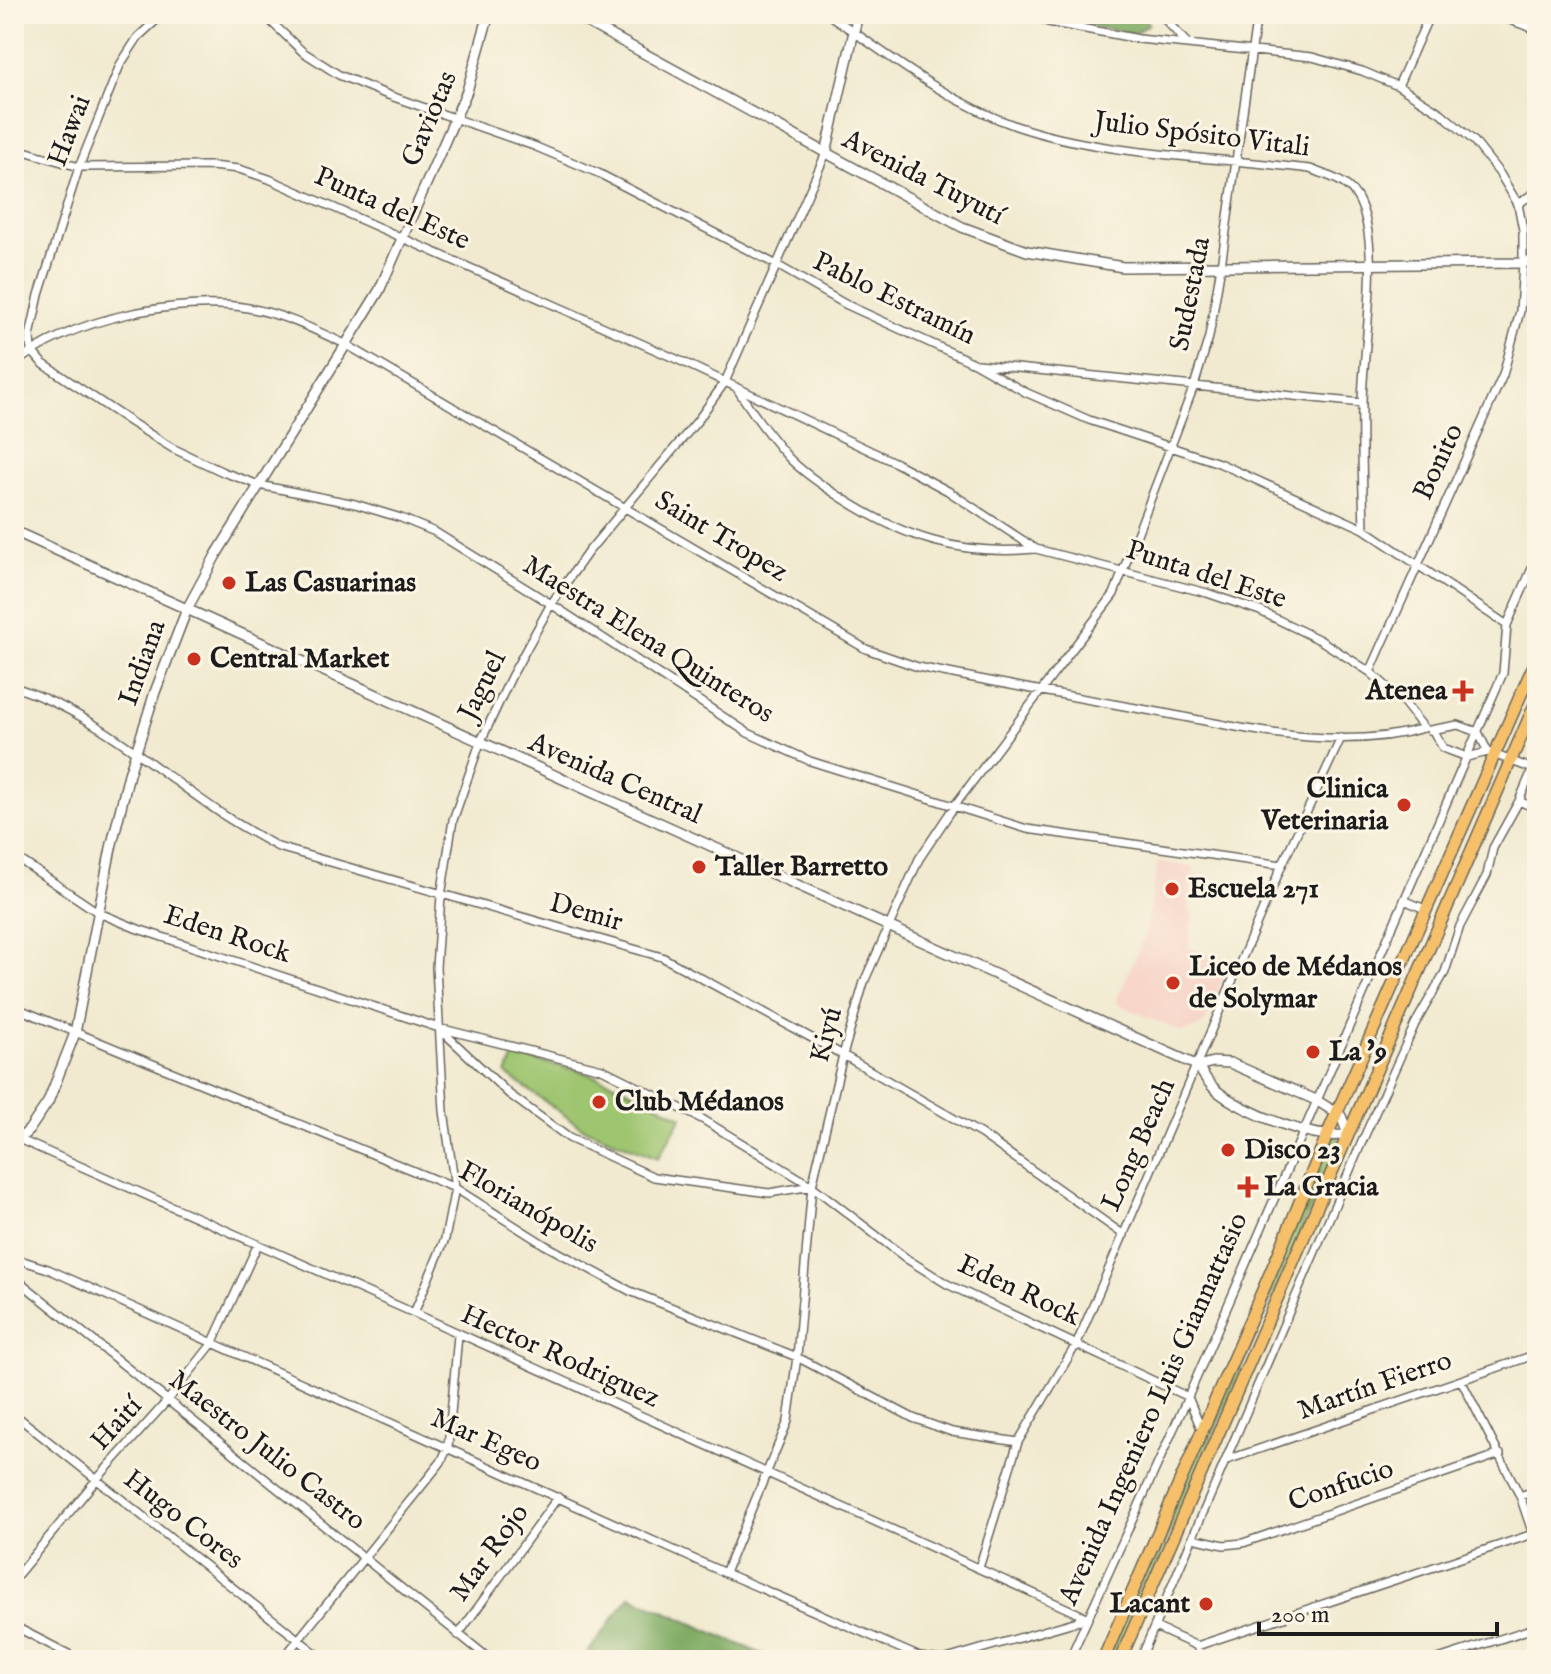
<svg xmlns="http://www.w3.org/2000/svg" width="1551" height="1674" font-family="'IM FELL English',serif">
<style>
.built{fill:#f6d1c5}
.green{fill:#9ec570;stroke:#5d7046;stroke-width:2}
.forest{fill:#7eaa62;stroke:#4d633f;stroke-width:2}
.lines{fill:none;stroke-linecap:round;stroke-linejoin:round}
.minor-casing{stroke:#67645b;stroke-width:10}
.tertiary-casing{stroke:#67645b;stroke-width:12}
.primary-casing{stroke:#67645b;stroke-width:14}
.minor{stroke:#fff;stroke-width:7}
.tertiary{stroke:#fff;stroke-width:9}
.primary{stroke:#f6c06b;stroke-width:11}
.poi-dot{fill:#c8321e;stroke:#fcf5e5;stroke-width:3}
.labels{text-anchor:middle;dominant-baseline:central;stroke-width:6;stroke-linejoin:round;paint-order:stroke}
.street-label{font-size:28px;fill:#1c1c1c;stroke:#fcf5e5}
.poi-label{font-size:28px;font-weight:bold;fill:#1c1c1c;stroke:#fcf5e5;text-anchor:start}
</style>
<rect width="100%" height="100%" fill="#fcf5e5"/>
<filter id="ink" filterUnits="userSpaceOnUse"><feTurbulence type="fractalNoise" baseFrequency=".0125" numOctaves="2"/><feDisplacementMap in="SourceGraphic" scale="16" xChannelSelector="R" yChannelSelector="G"/><feConvolveMatrix kernelMatrix="1 2 1 2 8 2 1 2 1" color-interpolation-filters="sRGB"/></filter>
<filter id="wash" filterUnits="userSpaceOnUse"><feTurbulence type="fractalNoise" baseFrequency=".006" numOctaves="4" result="noise"/><feDisplacementMap in="SourceGraphic" scale="32" xChannelSelector="R" yChannelSelector="G"/><feGaussianBlur stdDeviation="1.8" result="paint"/><feColorMatrix in="noise" values="0 0 0 0 0 0 0 0 0 0 0 0 0 0 0 0 0 1.4 0 .05"/><feComposite in="paint" operator="in"/></filter>
<g filter="url(#wash)">
<rect width="100%" height="100%" fill="#f1ead0"/>
<!-- built -->
<path class="built" d="M1158 861 1194 867 1188 911 1193 912 1188 948 1230 963 1204 1023 1192 1030 1182 1032 1115 1003 1146 933Z"/>
<!-- green -->
<path class="green" d="M515 1056 577 1070 617 1084 682 1117 658 1158 583 1128 506 1074Z
M1338 1136 1340 1140 1116 1660H1107L1334 1137Z"/>
<!-- forest -->
<path class="forest" d="M1051 14H1143L1149 24 1133 34 1086 25Z
M630 1596 775 1660H594L587 1654Z"/>
</g>
<g filter="url(#ink)">
<g class="lines">
<defs>
<path id="minor" d="M263 14 303 52 339 75 388 95 534 146 598 173 777 265 845 304 974 363 1025 392 1089 420 1219 463 1364 529 1507 625
M828 14C888 55 947 102 1016 126 1104 156 1218 157 1310 169 1328 176 1346 180 1357 197 1384 243 1362 351 1362 405 1361 446 1363 488 1364 529
M1029 14 1048 22 1139 39 1312 57 1362 71 1398 86 1441 113 1474 141 1500 174 1518 204 1523 230V263L1520 311 1503 375 1370 672
M1160 14 1186 42
M1494 14 1537 30
M1398 86 1430 14
M14 148 79 167 211 166 239 169 269 179 683 362 896 463 948 491 1036 549 1207 593 1260 611 1320 640 1370 672 1401 699 1424 728
M1518 204 1537 191
M31 350 42 363 132 423 172 448 223 472 259 485 355 504 401 518 435 532 551 604 748 733 810 761 1027 829 1282 865
M31 350 30 336 39 295 79 167 120 65 138 37 163 14
M978 364 1362 403
M14 365C66 319 181 296 248 308 284 314 315 330 347 345L866 649 918 667C998 683 1078 698 1158 712 1244 728 1339 753 1424 728
M736 387C752 412 768 435 788 457 803 473 823 486 842 498 904 538 961 556 1035 549
M14 687C94 712 156 770 225 816 242 827 260 837 278 847L662 957 843 1055 981 1134 1124 1235
M1430 730 1458 725 1478 732 1488 752
M1433 731 1443 748 1467 757 1488 752 1533 769
M1519 801 1537 809
M14 856 99 913 138 929 439 1028 602 1069 702 1119 812 1186 907 1259 947 1284 1188 1397 1202 1431
M1404 900 1427 910
M14 1007 455 1188 545 1245 630 1291 797 1357 913 1418 952 1432 1018 1442
M441 1030 509 1094 569 1138 654 1177 769 1193 812 1186
M14 1137 414 1313 1088 1618
M14 1258 48 1269 725 1573 920 1657 941 1660
M14 1277 491 1660
M414 1313 445 1239 455 1188 444 1111 436 967 441 896 453 820 480 743 511 677 551 604 588 552 698 420 725 382 826 153
M1461 1380 1520 1496 1537 1546
M14 1414 324 1660
M1227 1460 1537 1354
M1520 1496 1537 1490
M1193 1538 1224 1545 1243 1543 1500 1454
M979 1568 1018 1442 1077 1343 1282 865 1341 738
M725 1573 788 1421 797 1357 812 1186 843 1055 864 982 919 859 955 805 1114 594 1194 386 1209 337 1221 266 1257 14
M14 1579 97 1479 168 1400 212 1344 258 1244
M14 1626 80 1660
M1155 1627 1197 1646 1533 1534
M458 1635 558 1497
M1197 1646 1202 1660
M282 1660 441 1462 448 1447 458 1335
M943 1660 1088 1618
M1069 1660 1188 1397 1503 673 1507 625 1537 557
M1140 1660 1361 1144 1415 1024 1445 972 1460 926 1487 875 1493 848 1519 801 1537 759
M1435 1660 1537 1627"/>
<path id="tertiary" d="M572 14 962 227 1027 251 1123 267 1523 263 1537 259
M826 153 858 14
M14 531 1198 1066C1203 1075 1209 1084 1217 1091 1243 1112 1316 1142 1348 1134L1341 1116 1316 1100 1230 1063 1213 1062 1198 1066
M14 1144 29 1130 48 1102 75 1033 111 848 129 774 155 692 187 609 216 555 379 291 467 91 489 14"/>
<path id="primary" d="M1103 1660 1279 1253 1331 1126 1537 658
M1120 1660 1537 700"/>
</defs>
<!-- minor casing -->
<use href="#minor" class="minor-casing"/>
<!-- tertiary casing -->
<use href="#tertiary" class="tertiary-casing"/>
<!-- primary casing -->
<use href="#primary" class="primary-casing"/>
<!-- minor -->
<use href="#minor" class="minor"/>
<!-- tertiary -->
<use href="#tertiary" class="tertiary"/>
<!-- primary -->
<use href="#primary" class="primary"/>
</g>
</g>
<!-- markers -->
<g class="poi-dot">
<circle cx="229" cy="583" r="8"/>
<circle cx="194" cy="659" r="8"/>
<path d="M1459 679h8v8h8v8h-8v8h-8v-8h-8v-8h8z"/>
<circle cx="1404" cy="805" r="8"/>
<circle cx="699" cy="867" r="8"/>
<circle cx="1172" cy="889" r="8"/>
<circle cx="1173" cy="983" r="8"/>
<circle cx="1313" cy="1052" r="8"/>
<circle cx="599" cy="1102" r="8"/>
<circle cx="1228" cy="1150" r="8"/>
<path d="M1244 1175h8v8h8v8h-8v8h-8v-8h-8v-8h8z"/>
<circle cx="1206" cy="1604" r="8"/>
</g>
<g class="labels">
<!-- street labels -->
<g class="street-label">
<text transform="translate(430 119) rotate(-67)">Gaviotas</text>
<text transform="translate(70 131) rotate(-69)">Hawai</text>
<text transform="translate(1202 135) rotate(7)">Julio Spósito Vitali</text>
<text transform="translate(923 178) rotate(27)">Avenida Tuyutí</text>
<text transform="translate(392 209) rotate(24)">Punta del Este</text>
<text transform="translate(1191 294) rotate(-79)">Sudestada</text>
<text transform="translate(894 299) rotate(26)">Pablo Estramín</text>
<text transform="translate(1439 462) rotate(-65)">Bonito</text>
<text transform="translate(721 537) rotate(31)">Saint Tropez</text>
<text transform="translate(1206 575) rotate(18)">Punta del Este</text>
<text transform="translate(648 640) rotate(32)">Maestra Elena Quinteros</text>
<text transform="translate(143 663) rotate(-70)">Indiana</text>
<text transform="translate(483 686) rotate(-64)">Jaguel</text>
<text transform="translate(615 779) rotate(24)">Avenida Central</text>
<text transform="translate(586 913) rotate(16)">Demir</text>
<text transform="translate(227 935) rotate(18)">Eden Rock</text>
<text transform="translate(827 1035) rotate(-75)">Kiyú</text>
<text transform="translate(1139 1145) rotate(-66)">Long Beach</text>
<text transform="translate(528 1208) rotate(30)">Florianópolis</text>
<text transform="translate(1019 1291) rotate(25)">Eden Rock</text>
<text transform="translate(560 1357) rotate(24)">Hector Rodriguez</text>
<text transform="translate(1375 1386) rotate(-19)">Martín Fierro</text>
<text transform="translate(1154 1409) rotate(-66)">Avenida Ingeniero Luis Giannattasio</text>
<text transform="translate(117 1424) rotate(-48)">Haití</text>
<text transform="translate(486 1441) rotate(24)">Mar Egeo</text>
<text transform="translate(267 1451) rotate(38)">Maestro Julio Castro</text>
<text transform="translate(1341 1486) rotate(-19)">Confucio</text>
<text transform="translate(183 1520) rotate(38)">Hugo Cores</text>
<text transform="translate(490 1553) rotate(-54)">Mar Rojo</text>
</g>
<!-- poi labels -->
<g class="poi-label">
<text x="245" y="583">Las Casuarinas</text>
<text x="210" y="659">Central Market</text>
<text x="1447" y="691" text-anchor="end">Atenea</text>
<text x="1388" y="789" text-anchor="end">Clinica<tspan x="1388" dy="32">Veterinaria</tspan></text>
<text x="715" y="867">Taller Barretto</text>
<text x="1188" y="889">Escuela 271</text>
<text x="1189" y="967">Liceo de Médanos<tspan x="1189" dy="32">de Solymar</tspan></text>
<text x="1329" y="1052">La '9</text>
<text x="615" y="1102">Club Médanos</text>
<text x="1244" y="1150">Disco 23</text>
<text x="1264" y="1187">La Gracia</text>
<text x="1190" y="1604" text-anchor="end">Lacant</text>
</g>
</g>
<!-- margin -->
<rect width="1551" height="1674" fill="none" stroke="#fcf5e5" stroke-width="48"/>
<!-- scale -->
<path d="M1259 1622v12h238v-12" fill="none" stroke="#1c1c1c" stroke-width="4"/>
<text x="1271" y="1622" font-size="24" fill="#1c1c1c" stroke="#fcf5e5" stroke-width="6" paint-order="stroke">200 m</text>
</svg>
